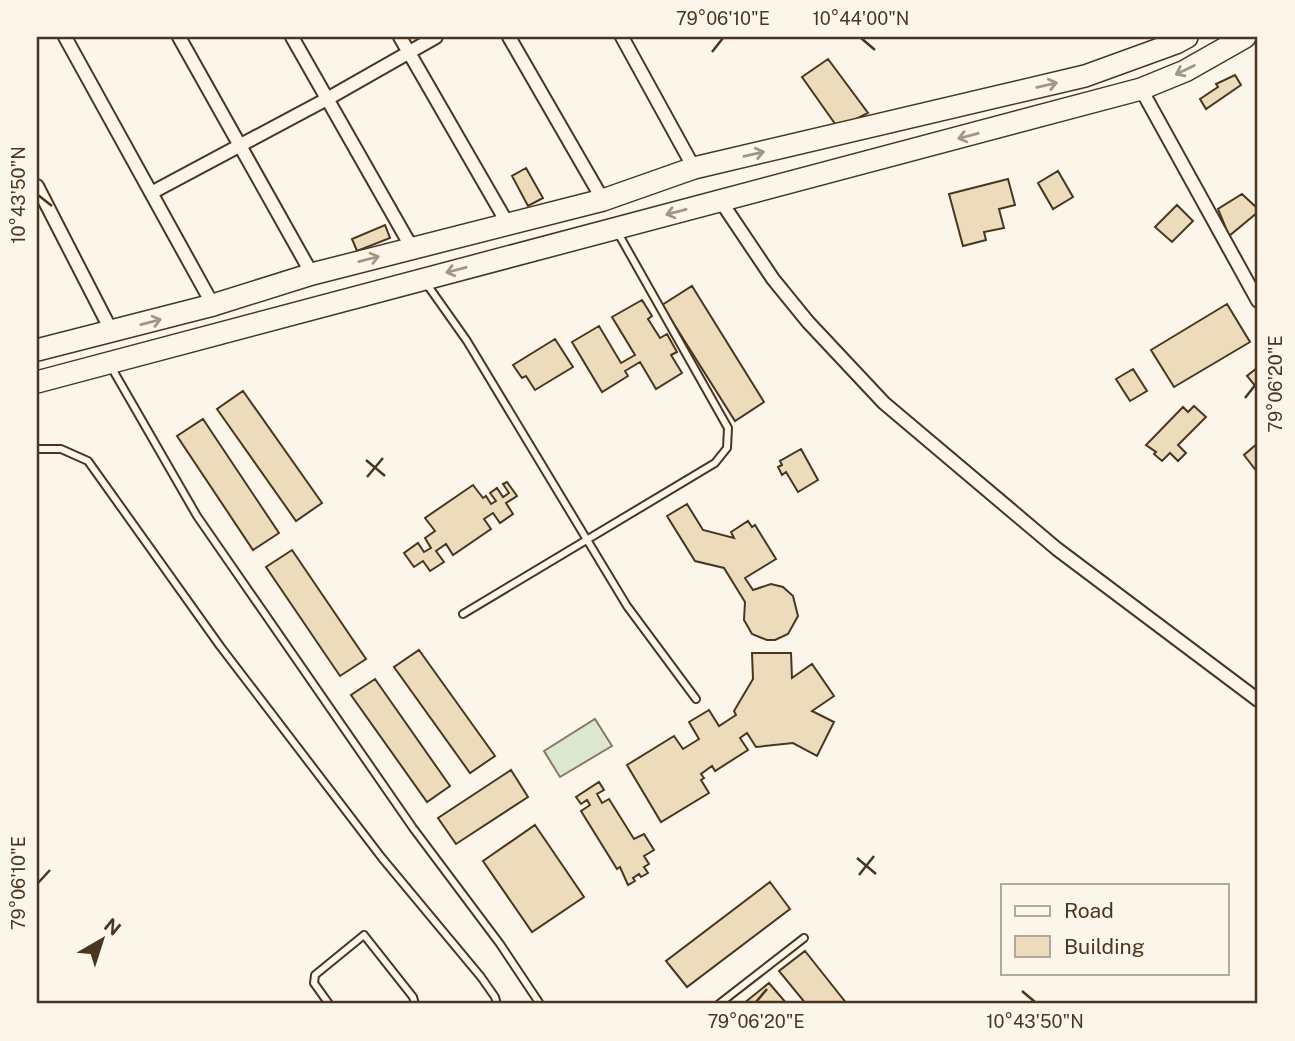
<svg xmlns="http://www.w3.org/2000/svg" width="1295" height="1041" font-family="'Public Sans',sans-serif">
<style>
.green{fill:#dce7d0;stroke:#887966;stroke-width:2}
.building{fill:#ecdcbc;stroke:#4a3520;stroke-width:2}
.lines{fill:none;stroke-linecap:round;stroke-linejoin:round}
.service-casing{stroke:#4a3520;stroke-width:10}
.minor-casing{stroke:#4a3520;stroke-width:16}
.trunk-casing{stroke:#4a3520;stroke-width:24}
.service{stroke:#fbf6e9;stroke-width:6}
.minor{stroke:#fbf6e9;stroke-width:12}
.trunk{stroke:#fbf6e9;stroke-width:21}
.oneway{stroke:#a29684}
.ticks{fill:none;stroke:#4a3520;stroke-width:2.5}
.neatline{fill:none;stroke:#4a3520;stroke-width:2.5}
.ticks-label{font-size:18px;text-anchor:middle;fill:#4a3520}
</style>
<rect width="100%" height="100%" fill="#fbf6e9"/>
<!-- green -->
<path class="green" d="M595 719 612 746 560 777 544 751Z"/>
<!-- building -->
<path class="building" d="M828 59 868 113 838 128 802 77Z
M1235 75 1241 85 1206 109 1200 99 1218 87 1216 84Z
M526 168 543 198 528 206 512 176Z
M1058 171 1073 197 1053 209 1038 183Z
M1008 179 1015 205 999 209 1004 228 984 232 986 240 963 246 949 194Z
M1242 194 1258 209V212L1229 236 1218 209Z
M1177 205 1193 221 1172 242 1155 227Z
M385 225 390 238 357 251 352 239Z
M692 286 764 402 735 421 662 305Z
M642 300 652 316 648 319 660 338 667 334 677 352 671 355 682 373 656 389 640 362 625 371 628 376 602 392 572 342 599 326 621 363 635 355 612 317Z
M1227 304 1250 342 1174 387 1151 350Z
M555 339 573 367 535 390 526 376 522 378 513 365Z
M1258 367V387L1257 388 1247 376Z
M1133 369 1147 391 1130 401 1116 379Z
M243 391 322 503 296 521 217 409Z
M1194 406 1206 417 1178 445 1186 453 1178 461 1170 453 1162 461 1154 454 1156 452 1146 445 1183 407 1188 412Z
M203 419 279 533 253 550 177 436Z
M1258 443V473L1244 455Z
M801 449 818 480 798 492 786 472 782 475 778 467 782 465 780 461Z
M507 482 517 496 506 503 513 514 500 523 493 513 484 519 491 529 453 555 446 544 436 551 444 562 430 571 423 561 414 567 404 553 418 543 424 552 431 548 425 538 435 531 425 518 473 485 483 498 486 496 491 504 496 501 490 493 497 488 503 497 509 493 503 484Z
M687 504 703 530 734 538 731 532 748 521 752 527 755 525 776 559 745 578 753 590 771 584 783 587 793 596 798 616 788 634 775 640H767L752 634 744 620 745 602 724 568 695 561 667 516Z
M292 550 366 659 340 676 266 567Z
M419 650 495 756 470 773 394 667Z
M752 653H791L792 678 812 664 834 696 812 711 834 722 817 756 793 743 756 747 747 733 740 738 748 750 715 771 712 766 701 774 704 778 701 780 709 793 661 822 627 765 674 736 683 749 699 739 689 722 709 710 719 726 736 715 734 711 753 679Z
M375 679 450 786 427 802 351 695Z
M511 770 528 797 456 844 438 818Z
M599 782 604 790 597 794 602 803 609 799 634 839 644 834 654 850 644 856 649 864 644 867 648 873 641 877 639 874 633 878 635 881 628 885 620 867 617 869 581 811 590 805 587 800 581 804 576 797Z
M535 825 584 897 532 932 483 861Z
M770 882 790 909 687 987 666 961Z
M805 951 847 1004H806L779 971Z
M769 983 787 1004H743Z"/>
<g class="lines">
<defs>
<path id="service" d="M426 283 467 341 627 606 696 699
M110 365 197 516 413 828 500 944 540 1004
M37 449H61L88 461 220 646 382 858 481 977 495 997 497 1004
M463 614 715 463 727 448 728 428 618 233
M329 1004 314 983 315 975 364 935 413 997 415 1004
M719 1004 804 938"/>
<path id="minor" d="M65 37 213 305
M179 37 312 274
M292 37 412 248
M400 37 509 226
M509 37 603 200
M622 37 694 168
M1141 89 1258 301
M37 186 112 332
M151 193 327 99 436 37
M720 200 773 279 808 322 884 403 1057 549 1258 700"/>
<path id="trunk" d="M37 350 213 305 312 274 603 200 694 168 1085 76 1176 43 1187 37
M37 382 1141 89 1185 71 1245 37"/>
</defs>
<!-- service casing -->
<use href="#service" class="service-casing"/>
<!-- minor casing -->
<use href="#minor" class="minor-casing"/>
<!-- trunk casing -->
<use href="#trunk" class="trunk-casing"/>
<!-- service -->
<use href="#service" class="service"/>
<!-- minor -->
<use href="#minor" class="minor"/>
<!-- trunk -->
<use href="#trunk" class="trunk"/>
</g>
<!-- one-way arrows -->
<defs><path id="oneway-shaft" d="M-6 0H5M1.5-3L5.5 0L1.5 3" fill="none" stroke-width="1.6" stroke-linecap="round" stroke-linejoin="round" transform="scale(1.75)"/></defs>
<g class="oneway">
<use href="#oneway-shaft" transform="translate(1185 70) rotate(154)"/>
<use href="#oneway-shaft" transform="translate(1047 85) rotate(-13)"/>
<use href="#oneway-shaft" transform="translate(968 136) rotate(165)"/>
<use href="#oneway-shaft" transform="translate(754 154) rotate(-13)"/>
<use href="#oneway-shaft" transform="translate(676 212) rotate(165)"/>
<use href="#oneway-shaft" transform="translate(369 259) rotate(-15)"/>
<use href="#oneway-shaft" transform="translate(456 270) rotate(165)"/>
<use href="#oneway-shaft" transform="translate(151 322) rotate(-15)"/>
</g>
<!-- ticks -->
<path class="ticks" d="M861 38 875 50M712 52 723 38M38 195 52 206M1245 398 1256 384M366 460 385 476M367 477 383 458M857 858 876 874M859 875 874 856M38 883 50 870M1022 991 1035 1002M756 1002 767 989"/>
<!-- border -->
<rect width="1295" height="1041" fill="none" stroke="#fbf6e9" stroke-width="77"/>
<!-- legend -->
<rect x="1001" y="884" width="228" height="91" fill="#fbf6e9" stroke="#b4a999" stroke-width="2"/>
<rect x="1015" y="906" width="35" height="10" fill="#fbf6e9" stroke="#b4a999" stroke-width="2"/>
<text x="1064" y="918" font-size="21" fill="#4a3520">Road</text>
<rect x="1015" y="936" width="35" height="21" fill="#ecdcbc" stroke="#b4a999" stroke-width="2"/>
<text x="1064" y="954" font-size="21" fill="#4a3520">Building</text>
<!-- north arrow -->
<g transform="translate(102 940) rotate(39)" stroke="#fbf6e9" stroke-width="5" paint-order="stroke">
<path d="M0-5L12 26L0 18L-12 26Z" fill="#4a3520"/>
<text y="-10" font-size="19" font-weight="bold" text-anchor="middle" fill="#4a3520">N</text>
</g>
<rect x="38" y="38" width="1218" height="964" class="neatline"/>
<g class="ticks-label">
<text x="723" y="25">79°06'10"E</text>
<text x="861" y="25">10°44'00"N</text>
<text transform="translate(19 195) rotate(-90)" y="6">10°43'50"N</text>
<text transform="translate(1276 384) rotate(-90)" y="6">79°06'20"E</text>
<text transform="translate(19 883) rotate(-90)" y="6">79°06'10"E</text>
<text x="756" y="1028">79°06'20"E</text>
<text x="1035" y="1028">10°43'50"N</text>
</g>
</svg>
